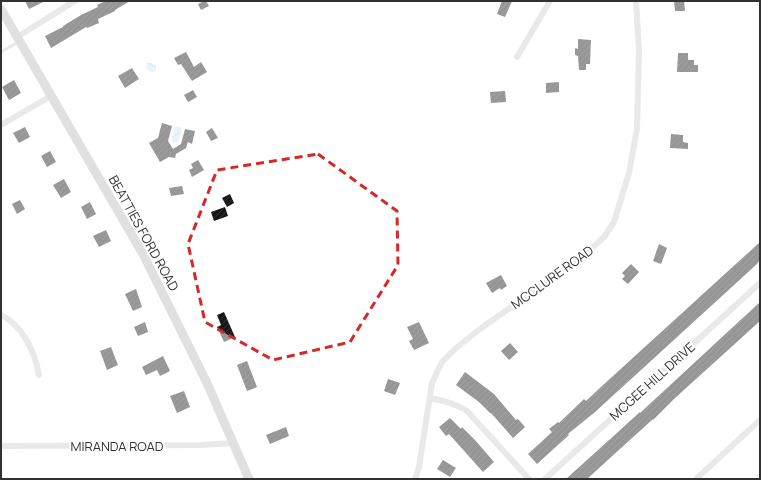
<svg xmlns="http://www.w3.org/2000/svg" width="761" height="480" font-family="Manrope,sans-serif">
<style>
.water{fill:url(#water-waves)}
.building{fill:url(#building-hatch)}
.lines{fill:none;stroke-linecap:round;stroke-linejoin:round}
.service{stroke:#cecece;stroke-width:3}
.minor{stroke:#cecece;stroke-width:6}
.secondary{stroke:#bbb;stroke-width:9}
.marked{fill:none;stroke:#d62828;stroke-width:3;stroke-dasharray:8 5;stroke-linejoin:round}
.labels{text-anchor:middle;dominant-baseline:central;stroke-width:4;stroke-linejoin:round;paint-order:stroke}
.street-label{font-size:13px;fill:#313131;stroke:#fff}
</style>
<defs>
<pattern id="water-waves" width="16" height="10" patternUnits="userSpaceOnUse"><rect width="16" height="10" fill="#cae9ef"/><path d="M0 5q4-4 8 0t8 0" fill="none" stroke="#aec8cd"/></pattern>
<pattern id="building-hatch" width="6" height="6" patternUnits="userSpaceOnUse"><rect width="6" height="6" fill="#181818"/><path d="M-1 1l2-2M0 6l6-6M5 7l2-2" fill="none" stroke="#313131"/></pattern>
</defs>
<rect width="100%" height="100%" fill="#fff"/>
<!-- water -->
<path class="water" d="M147 63H151L156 65V71L152 73 146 68Z
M178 126 182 128 178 143 173 142 171 141 175 127Z"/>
<!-- building -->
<path class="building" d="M25 1H45L29 9Z
M106 1H130L115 10V11L98 19 99 23 87 28 86 27 51 48 45 36 63 27V26L81 15 98 7 97 5Z
M204 1H206L209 6 201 10 198 4Z
M502 1H512L505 17 497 14Z
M674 1H684L685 11H675Z
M578 39 591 40 590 64H586V70H579L578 56 575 55V48L578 49Z
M186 52 194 67 201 62 207 72 192 81 181 64 178 65 174 58Z
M678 53H688V60H694V65H698V72H677Z
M132 68 139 79 125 88 118 76Z
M14 80 21 93 9 100 2 87Z
M559 82V92L546 93V83Z
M193 90 197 97 188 102 184 95Z
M505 91 506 102 491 103 490 92Z
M162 123 172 126 168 141 173 149 181 144 185 129 195 131 192 144 188 142 186 148 176 154 175 158 169 157 160 162 149 143 158 138Z
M25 127 30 137 19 143 13 133Z
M212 128 218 138 211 141 206 132Z
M671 134 683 135V142L688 143V149L670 148Z
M50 151 56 162 47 167 41 156Z
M198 160 204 170 192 177 189 170 193 168 191 164Z
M64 179 71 192 61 198 53 185Z
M182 186 184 194 171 196 169 188Z
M230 194 234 203 227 207 222 198Z
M20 200 25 209 17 214 12 204Z
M90 202 96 214 87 219 81 207Z
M225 207 228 216 214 221 211 212Z
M106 230 111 241 99 247 93 236Z
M760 242V260L757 264 595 412 568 434 569 435 537 464 528 454 552 432 549 429 558 422 559 423 584 399 586 401 602 386Z
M659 244 667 248 661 264 653 261Z
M631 264 639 272 628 284 622 279 625 276 622 273Z
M501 275 507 286 501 290 500 288 492 293 486 283Z
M136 289 142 307 133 311 125 294Z
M760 302V321L674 399 653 420V419L587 479H566L640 412V413Z
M224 312 235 337 224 342 217 327 221 325 217 315Z
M145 322 148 332 138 336 134 327Z
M419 322 429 343 414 350 409 341 413 339 407 327Z
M510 343 518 352 509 360 501 351Z
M111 347 118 365 107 370 100 351Z
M163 356 170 371 160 376 157 370 146 375 142 367Z
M247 361 257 387 247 391 237 365Z
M465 372 494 394 516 420 518 419 525 427 513 438 491 413H490L479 402 456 385Z
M388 379 400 383 395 395 384 391Z
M184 391 190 407 177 413 170 396Z
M450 418 461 429 462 427 475 440 494 462 483 472 449 434 446 436 439 427Z
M286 427 289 436 270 444 266 435Z
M443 460 456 468 450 477 437 469Z"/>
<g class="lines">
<!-- service -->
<path class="service" d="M1 52 18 42"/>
<!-- minor -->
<path class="minor" d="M17 37 75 1
M517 57 550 1
M1 125 51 96
M1 315C23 326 35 352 39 375
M430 398C443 401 455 403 467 411L529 479
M1 446 201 445 234 443
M415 479 419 467 432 383 438 370 442 362 456 348 480 329 581 258 604 237 614 222 629 173 637 129 639 50 636 1
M545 479 760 283
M696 479 760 420"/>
<!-- secondary -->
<path class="secondary" d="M1 9 144 256 207 383 249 479"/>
</g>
<!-- marked area -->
<path d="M0 0H761V480H0ZM318 154 397 211 398 265 350 342 273 360 205 322 188 244 217 170Z" fill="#fff" fill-opacity=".55" fill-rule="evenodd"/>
<path class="marked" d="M318 154 397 211 398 265 350 342 273 360 205 322 188 244 217 170Z"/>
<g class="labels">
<!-- street labels -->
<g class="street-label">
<text transform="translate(144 233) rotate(61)">BEATTIES FORD ROAD</text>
<text transform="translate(552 277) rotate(-36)">MCCLURE ROAD</text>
<text transform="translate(652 381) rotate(-42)">MCGEE HILL DRIVE</text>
<text x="117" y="446">MIRANDA ROAD</text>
</g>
</g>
<!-- border -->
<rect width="761" height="480" fill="none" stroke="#313131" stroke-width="4"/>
</svg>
